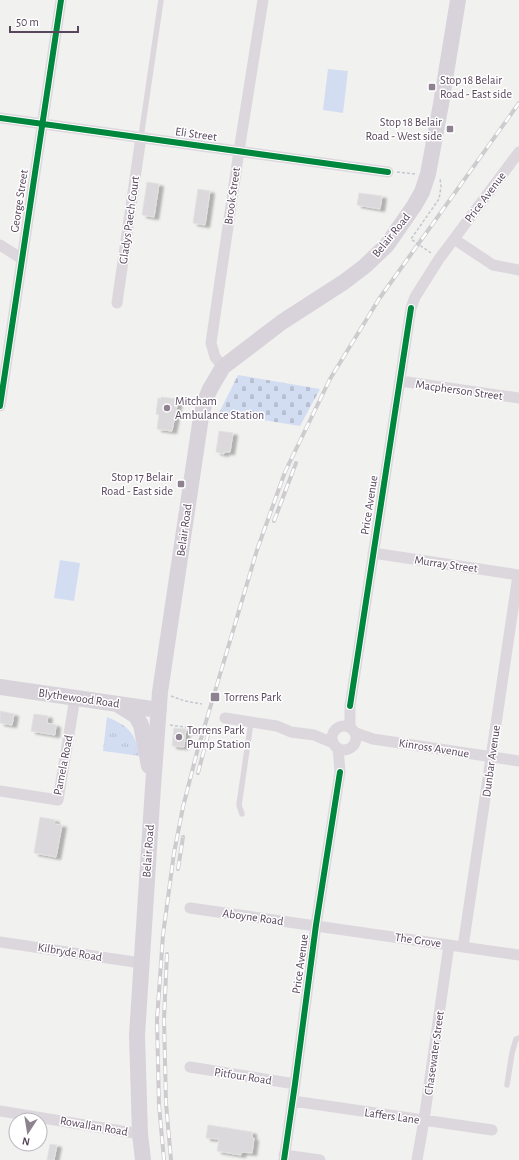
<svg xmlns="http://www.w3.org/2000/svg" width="519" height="1160" font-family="'Alegreya Sans',sans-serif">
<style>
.grass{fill:url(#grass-tufts)}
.cemetery{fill:url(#cemetery-stones)}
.garden{fill:#d3ddf1}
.building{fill:#dbd9db;stroke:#e3e2e3;filter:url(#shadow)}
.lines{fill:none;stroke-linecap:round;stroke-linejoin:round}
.path{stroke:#c6c6d1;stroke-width:1.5;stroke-dasharray:3 2;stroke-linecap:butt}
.service{stroke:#dcd7dd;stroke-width:5.5}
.minor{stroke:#dcd7dd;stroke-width:11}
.secondary{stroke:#d8d3da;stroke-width:16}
.rail-casing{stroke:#cecbcf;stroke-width:4}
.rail{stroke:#fff;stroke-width:2.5;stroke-dasharray:8;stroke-linecap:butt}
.cycleway-casing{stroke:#fff;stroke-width:8}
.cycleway{stroke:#00873e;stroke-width:6}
.poi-dot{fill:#8e8290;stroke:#fff;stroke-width:1.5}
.labels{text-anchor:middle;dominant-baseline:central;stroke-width:3;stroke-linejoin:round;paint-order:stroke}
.poi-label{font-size:12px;fill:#58465d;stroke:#fff;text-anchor:start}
.street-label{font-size:12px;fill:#58465d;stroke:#fff}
</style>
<defs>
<pattern id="grass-tufts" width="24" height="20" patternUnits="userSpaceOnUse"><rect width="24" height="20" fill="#d3ddf1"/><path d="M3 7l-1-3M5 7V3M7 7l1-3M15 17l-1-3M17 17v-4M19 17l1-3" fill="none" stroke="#b7bfd1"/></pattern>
<pattern id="cemetery-stones" width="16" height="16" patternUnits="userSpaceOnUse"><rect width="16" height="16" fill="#d3ddf1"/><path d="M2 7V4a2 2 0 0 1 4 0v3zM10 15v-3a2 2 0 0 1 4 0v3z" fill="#b7bfd1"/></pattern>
<filter id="shadow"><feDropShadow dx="4.5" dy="2.5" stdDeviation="1" flood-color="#0004"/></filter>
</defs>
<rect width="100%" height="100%" fill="#f1f1f0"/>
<!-- grass -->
<path class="grass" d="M107 717C129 726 135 733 140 756L103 751Z"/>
<!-- cemetery -->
<path class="cemetery" d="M238 375 320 389 300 426 219 413Z"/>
<!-- garden -->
<path class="garden" d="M328 69 348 71 343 113 323 110Z
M60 560 80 563 74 601 54 598Z"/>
<!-- building -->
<path class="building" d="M147 182 159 184 154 217 142 215Z
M198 189 210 191 205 225 193 223Z
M359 193 382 196 380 209 357 205Z
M161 397 177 399 178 401 172 431 157 429 159 415 156 414 158 398 161 399Z
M219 431 233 433 230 452H224V454L216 452Z
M0 711 14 714 12 725 0 723Z
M34 714 48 716 47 723 56 725 55 735 31 731Z
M174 728 186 729 184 747 172 746Z
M40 817 55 820 54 824 62 825 56 857 34 853Z
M208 1125 252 1132V1138H254L252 1153 242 1152 241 1155 217 1151 219 1139 206 1138Z
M50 1144 57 1145 54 1160H47Z"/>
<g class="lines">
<!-- path -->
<path class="path" d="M397 172 415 174
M431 253 411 239 439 199 441 187 440 178
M171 696 185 701 202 704
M170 725 193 728V730L195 731 194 735H198"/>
<!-- service -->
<path class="service" d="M141 137 161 0
M242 814 239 805 251 722
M507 1085 512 1053 516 1039 519 1038"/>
<!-- minor -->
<path class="minor" d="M0 118 388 172
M454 239 493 265 519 270
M0 245 22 259
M117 303 141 137
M223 367 215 357 211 343 239 151 263 0
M400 381 519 398
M0 406 61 0
M373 553 519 575
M225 718 277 726 291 732 314 735 333 743
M332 738a12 12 0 1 1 24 0a12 12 0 1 1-24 0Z
M350 727V706L411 308 415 297 439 259 519 152
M356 733 373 739 519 761
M0 791 58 800 75 698
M190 908 519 955
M0 942 141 963
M463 947 518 575
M190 1067 295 1084
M293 1101 492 1130
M0 1111 140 1134
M284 1155 320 1160
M284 1160 295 1084 316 925 340 772 338 748
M417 1160 424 1120 449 945"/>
<!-- secondary -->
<path class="secondary" d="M0 687 159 710
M120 706 136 716 141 725 149 766
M143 1160 140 1134 137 1035 153 787 160 692 201 417 205 401 210 389 223 367 282 322 344 282 365 266 387 245 414 206 422 192 428 174 441 104 458 0"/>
<defs>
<path id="rail" d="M274 521 296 463
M198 773 209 731
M178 869 183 837
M167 954 164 1019 166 1103 171 1160
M164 1160 159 1105 157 1020 163 935 174 853 183 807 197 752 257 550 285 472 330 379 379 299 519 103"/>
</defs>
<!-- rail casing -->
<use href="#rail" class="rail-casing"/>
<!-- rail -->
<use href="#rail" class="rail"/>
<defs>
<path id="cycleway" d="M0 118 388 172
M0 406 61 0
M350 706 411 308
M284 1160 295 1084 316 925 340 772"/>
</defs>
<!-- cycleway casing -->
<use href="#cycleway" class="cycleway-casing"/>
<!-- cycleway -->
<use href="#cycleway" class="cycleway"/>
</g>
<!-- markers -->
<g class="poi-dot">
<rect x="428" y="83" width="8" height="8" rx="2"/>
<rect x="446" y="125" width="8" height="8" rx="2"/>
<circle cx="167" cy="408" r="4"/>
<rect x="177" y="480" width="8" height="8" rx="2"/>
<rect x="210" y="692" width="10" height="10" rx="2"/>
<circle cx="179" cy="737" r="4"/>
</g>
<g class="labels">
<!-- poi labels -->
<g class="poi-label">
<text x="440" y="80">Stop 18 Belair<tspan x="440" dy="14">Road - East side</tspan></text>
<text x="442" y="122" text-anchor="end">Stop 18 Belair<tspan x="442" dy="14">Road - West side</tspan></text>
<text x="175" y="401">Mitcham<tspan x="175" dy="14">Ambulance Station</tspan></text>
<text x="173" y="477" text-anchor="end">Stop 17 Belair<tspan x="173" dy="14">Road - East side</tspan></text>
<text x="224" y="697">Torrens Park</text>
<text x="187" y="730">Torrens Park<tspan x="187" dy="14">Pump Station</tspan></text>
</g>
<!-- street labels -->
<g class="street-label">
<text transform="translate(196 134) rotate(8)">Eli Street</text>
<text transform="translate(232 196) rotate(-82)">Brook Street</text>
<text transform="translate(485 197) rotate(-53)">Price Avenue</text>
<text transform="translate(19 201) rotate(-81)">George Street</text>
<text transform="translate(129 220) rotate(-82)">Gladys Paech Court</text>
<text transform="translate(391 235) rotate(-51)">Belair Road</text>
<text transform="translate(459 390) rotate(8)">Macpherson Street</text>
<text transform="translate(369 505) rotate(-81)">Price Avenue</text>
<text transform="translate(184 530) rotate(-82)">Belair Road</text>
<text transform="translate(446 564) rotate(8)">Murray Street</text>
<text transform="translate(79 698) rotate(8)">Blythewood Road</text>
<text transform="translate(434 748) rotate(9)">Kinross Avenue</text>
<text transform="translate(491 761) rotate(-82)">Dunbar Avenue</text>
<text transform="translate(63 765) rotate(-79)">Pamela Road</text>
<text transform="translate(148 851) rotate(-86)">Belair Road</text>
<text transform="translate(253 917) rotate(8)">Aboyne Road</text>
<text transform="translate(418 940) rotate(8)">The Grove</text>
<text transform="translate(70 952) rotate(9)">Kilbryde Road</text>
<text transform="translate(300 964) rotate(-82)">Price Avenue</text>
<text transform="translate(434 1053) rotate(-82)">Chasewater Street</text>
<text transform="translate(243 1076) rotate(9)">Pitfour Road</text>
<text transform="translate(392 1116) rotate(8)">Laffers Lane</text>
<text transform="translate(94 1126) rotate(10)">Rowallan Road</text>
</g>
</g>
<!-- north arrow -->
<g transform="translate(28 1132) rotate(192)"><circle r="19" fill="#ffffff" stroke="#bcb5be"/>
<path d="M0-3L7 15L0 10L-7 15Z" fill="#8e8290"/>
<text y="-6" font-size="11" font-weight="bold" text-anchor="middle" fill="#58465d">N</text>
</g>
<!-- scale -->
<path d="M10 26v6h68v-6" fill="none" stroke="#58465d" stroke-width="2"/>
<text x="16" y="26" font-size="12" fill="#58465d" stroke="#ffffff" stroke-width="3" paint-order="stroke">50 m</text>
</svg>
